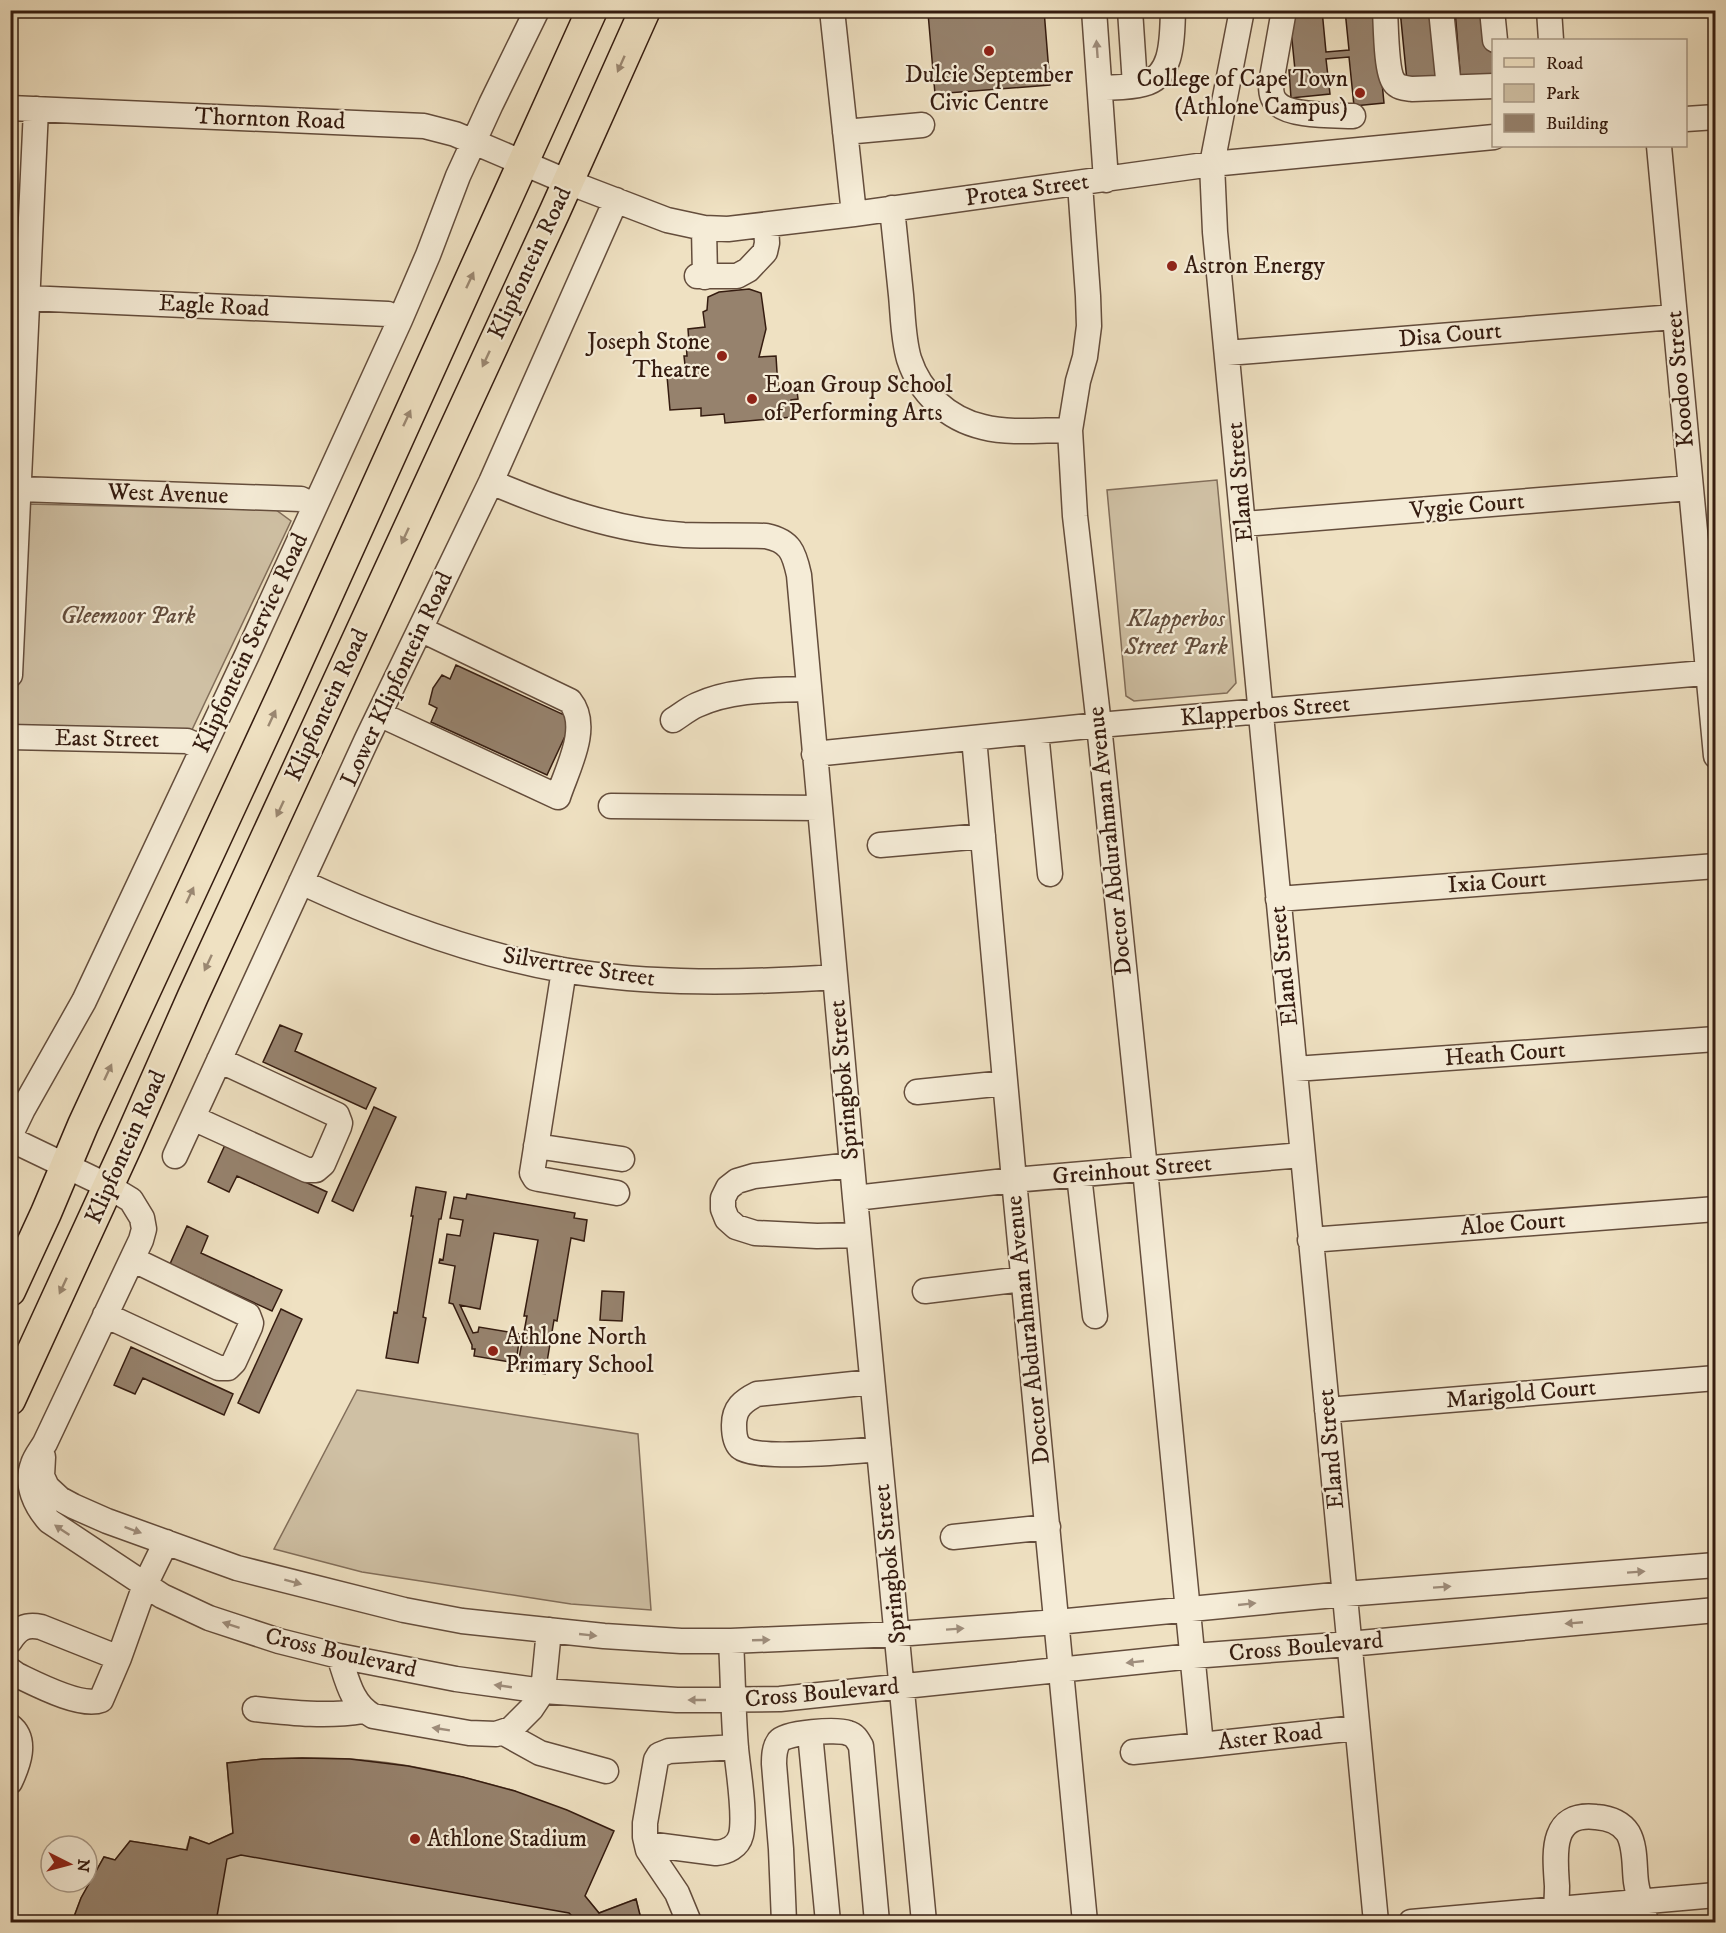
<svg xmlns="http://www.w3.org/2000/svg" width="1726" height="1933" font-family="'IM FELL DW Pica',serif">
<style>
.green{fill:#cfc0a4;stroke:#826e5a;stroke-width:1.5}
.building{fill:#96826d;stroke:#351c10;stroke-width:1.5}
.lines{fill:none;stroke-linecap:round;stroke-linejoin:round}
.minor-casing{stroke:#644d3c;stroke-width:27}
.major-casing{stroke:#351c10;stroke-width:33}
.minor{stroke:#f5ecd7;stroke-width:24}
.major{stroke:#efe1c2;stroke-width:30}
.oneway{fill:#9f8e7d}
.oneway2{fill:#9b8872}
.poi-dot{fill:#8f2418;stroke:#f5ecd7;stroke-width:2}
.labels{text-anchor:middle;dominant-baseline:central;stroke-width:4.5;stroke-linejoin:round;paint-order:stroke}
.poi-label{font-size:24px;fill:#351c10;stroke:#f5ecd7;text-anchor:start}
.street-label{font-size:24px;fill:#351c10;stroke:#f5ecd7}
.park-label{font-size:24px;font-style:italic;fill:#634d3c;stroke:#f5ecd7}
</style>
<rect width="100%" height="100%" fill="#efe1c2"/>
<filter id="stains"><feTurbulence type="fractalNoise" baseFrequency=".00333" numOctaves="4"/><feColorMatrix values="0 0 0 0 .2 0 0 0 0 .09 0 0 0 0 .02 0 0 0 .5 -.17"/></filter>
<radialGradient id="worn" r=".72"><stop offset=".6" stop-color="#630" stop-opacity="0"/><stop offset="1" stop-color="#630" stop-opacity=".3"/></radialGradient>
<!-- green -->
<path class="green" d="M1217 480 1236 683 1227 693 1134 701 1126 696 1107 490Z
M28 504 276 510 291 521 190 734 15 730Z
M357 1390 638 1434 651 1610 571 1604 362 1572 274 1549Z
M302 1758C318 1758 334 1758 349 1759 406 1762 461 1776 515 1791L585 1896 599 1913 636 1899 640 1915 638 1922H72L81 1898 104 1857 115 1860 130 1841 186 1850 190 1837 209 1844 233 1833 227 1763 263 1759Z"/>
<!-- building -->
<path class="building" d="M888 10H1044L1050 85 935 94 928 13 889 17Z
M1289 10H1322L1326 52 1349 50 1345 10H1375L1384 103 1354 106 1349 57 1326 59 1330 94 1291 98 1289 70H1295Z
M1400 10H1430L1436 79 1407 81Z
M1455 10H1490L1494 52V82L1461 85Z
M749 289 761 293 766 329 759 357 776 356 778 388H776V393L797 391 798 399 791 400 793 417 725 423 724 414 701 416V408L670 410 667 376 692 374 691 365H685L684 356H687L686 343H689L688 329 705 327 703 312 707 310 708 297 719 292Z
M456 665 573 719 547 775 431 722 437 708 429 704 433 688 442 675 450 679Z
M280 1025 302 1034 295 1051 376 1088 366 1109 263 1062Z
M374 1107 396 1117 353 1211 332 1201Z
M225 1145 327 1192 318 1213 237 1176 229 1192 208 1182Z
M416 1187 446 1192 441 1219H439L423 1317 426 1318 418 1363 386 1358 394 1312 397 1313 413 1216H411Z
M467 1194 575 1213 574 1218 587 1220 584 1241 571 1238 557 1321 554 1320 545 1374 517 1369 527 1316H524L538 1240 494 1233 480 1309 460 1305 473 1333 478 1332 479 1327 520 1334 516 1363 474 1356 475 1349H472V1345L453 1304 449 1303 455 1266 439 1263 440 1259 443 1260 447 1234 460 1236 463 1220 450 1218 454 1197 466 1199Z
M187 1226 208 1236 201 1253 282 1290 272 1311 170 1264Z
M602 1291 624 1292 622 1321 600 1320Z
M281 1309 302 1319 259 1413 238 1403Z
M131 1347 233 1394 224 1415 143 1378 135 1394 114 1385Z
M302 1758 350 1759 408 1766 463 1777 515 1791 567 1810 614 1831 585 1896 599 1913 636 1899 640 1915 638 1922H578L569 1913 241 1855 227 1859 216 1922H72L81 1898 104 1857 115 1860 130 1841 187 1850 190 1837 209 1844 233 1833 227 1763 263 1759Z"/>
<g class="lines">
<defs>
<path id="minor" d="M832 10 854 214
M1094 10 1106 180
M1130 10 1135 85
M1242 10 1212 164 1215 232 1376 1922
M1284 10 1271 83C1271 89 1271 96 1275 101 1286 117 1335 115 1353 116
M1385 10C1386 26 1386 72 1394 82 1398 88 1406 88 1412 89L1494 86
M1441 10 1449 88
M1492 10 1495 40
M1549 10 1551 40
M1100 88C1114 87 1129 88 1143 84 1174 77 1172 36 1173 10
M10 108 424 126 455 134 568 182 667 220 704 228 728 229 854 214 1212 164 1494 137
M1686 119 1716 117
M845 132 922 125
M1659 146 1716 756
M1080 184 1088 296 1089 326 1085 357 1078 381 1070 430 1075 516 1099 725 1145 1169 1201 1745 1356 1728
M892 208C895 237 898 266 901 295 903 315 903 339 909 359 920 393 948 419 983 427 1011 434 1041 430 1070 430
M704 228 705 277
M697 276H737L748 270 765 252 767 243 766 225
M27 298 388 314 400 320
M1227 353 1674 317
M491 482C552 508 617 531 684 535 711 536 739 535 766 536 790 541 794 552 799 575L855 1198 924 1922
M20 489 301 499 315 506
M1244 524 1690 488
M10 675 36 109
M379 714 558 797C567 769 591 727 570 701L420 629
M673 720C681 715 688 709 697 705 731 689 772 690 809 689
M1036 732 1050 874
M10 737 187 741 203 748
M974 738 1014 1180 1085 1922
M814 754 1099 725 1716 672
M611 806 819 808
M880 845 983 836
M301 882C385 921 472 954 563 970 653 985 744 983 835 977
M1278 899 1716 866
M564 970 532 1173 535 1178 539 1179 617 1193
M1295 1069 1716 1039
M917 1092 1005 1083
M193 1118 307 1170H316L323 1164 339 1127 340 1123 337 1115 219 1060
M10 1136 23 1109 84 1001 247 655 400 320 428 255 458 176 491 104 537 10
M10 1139 108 1186 131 1200 142 1218 144 1229 141 1240 45 1443C41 1450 35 1457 33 1464 25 1485 36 1506 49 1521L162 1596 209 1618 279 1641 339 1656 456 1679 543 1691 677 1700 780 1699 1193 1656 1349 1644 1716 1610
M536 1146 622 1159
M175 1156 367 739 491 482 616 200
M852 1165 754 1176 737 1181 728 1188 723 1198V1209L727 1219 736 1227 755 1233 817 1236 858 1235
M1079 1175 1095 1316
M855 1198 1014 1180 1302 1155
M1310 1240 1716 1209
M925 1291 1023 1279
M105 1315 219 1368H228L234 1362 250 1327 251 1323 248 1315 132 1259
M872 1382 757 1394C743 1401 734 1408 734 1425 734 1432 735 1442 740 1447 756 1461 854 1451 879 1449
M1327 1410 1716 1378
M43 1457 42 1476 47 1487 60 1499 73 1506 107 1521 237 1568 404 1610 462 1621 604 1636 681 1641H731L897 1634 1057 1622 1345 1594 1716 1565
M953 1537 1048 1527
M10 1641C18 1628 26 1624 41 1627L119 1658
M339 1656C347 1679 351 1704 373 1716L469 1733 496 1734 511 1729 531 1709 543 1691 549 1630
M10 1670 17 1675C36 1684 81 1708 101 1700L119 1658 145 1585 166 1542
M255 1709C292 1713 327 1717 363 1711
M10 1726C28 1740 18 1765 10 1782
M504 1733 540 1753 606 1771
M810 1733 828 1922
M1133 1752 1201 1745
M647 1844 716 1853C727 1852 738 1847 741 1835 746 1815 738 1770 736 1748 733 1712 733 1677 731 1641
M689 1922 677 1893 648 1850 645 1837V1823L656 1760 659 1755 669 1751 736 1747
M784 1922 781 1849 774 1764C774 1757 774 1748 779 1741 786 1732 837 1729 848 1733 855 1735 857 1739 861 1746L877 1922
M1411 1922 1716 1895
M1555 1922C1556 1910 1557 1898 1557 1886 1555 1855 1549 1812 1596 1817 1609 1818 1621 1822 1628 1833 1636 1847 1634 1867 1636 1882 1638 1896 1643 1909 1646 1922"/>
<path id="major" d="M10 1291 46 1213 83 1125 285 689 592 10
M10 1400 128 1143 193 996 555 211 645 10"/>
</defs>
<!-- minor casing -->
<use href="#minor" class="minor-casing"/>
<!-- major casing -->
<use href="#major" class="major-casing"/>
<!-- minor -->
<use href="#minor" class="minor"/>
<!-- major -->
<use href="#major" class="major"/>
</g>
<!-- one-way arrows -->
<defs><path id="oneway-solid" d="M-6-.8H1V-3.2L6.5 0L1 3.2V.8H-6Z" transform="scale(1.5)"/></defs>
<g class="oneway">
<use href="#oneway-solid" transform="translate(1097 49) rotate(-94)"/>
<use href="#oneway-solid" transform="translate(62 1530) rotate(-146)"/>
<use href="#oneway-solid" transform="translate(133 1530) rotate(20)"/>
<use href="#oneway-solid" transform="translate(1636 1572) rotate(-4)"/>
<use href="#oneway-solid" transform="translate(293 1582) rotate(15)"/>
<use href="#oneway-solid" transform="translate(1442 1587) rotate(-4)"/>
<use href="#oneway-solid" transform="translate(1247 1604) rotate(-6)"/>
<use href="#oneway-solid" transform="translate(1574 1623) rotate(175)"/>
<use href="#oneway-solid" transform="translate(231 1625) rotate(-162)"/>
<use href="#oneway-solid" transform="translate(955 1629) rotate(-4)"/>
<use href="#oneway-solid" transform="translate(588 1635) rotate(6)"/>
<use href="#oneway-solid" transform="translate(761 1640) rotate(-2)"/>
<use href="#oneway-solid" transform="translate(1135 1662) rotate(174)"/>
<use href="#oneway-solid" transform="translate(503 1686) rotate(-172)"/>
<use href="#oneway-solid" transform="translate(697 1700) rotate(180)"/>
<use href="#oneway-solid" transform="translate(441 1729) rotate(-171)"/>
</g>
<g class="oneway2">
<use href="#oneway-solid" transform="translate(621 64) rotate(114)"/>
<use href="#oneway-solid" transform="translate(470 280) rotate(-65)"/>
<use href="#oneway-solid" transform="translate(486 359) rotate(115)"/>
<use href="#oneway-solid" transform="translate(407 418) rotate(-65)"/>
<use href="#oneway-solid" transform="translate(405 536) rotate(115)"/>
<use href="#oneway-solid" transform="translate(272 718) rotate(-65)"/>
<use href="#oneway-solid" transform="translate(280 809) rotate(115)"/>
<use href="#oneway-solid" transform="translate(190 895) rotate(-65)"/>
<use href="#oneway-solid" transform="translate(208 963) rotate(115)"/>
<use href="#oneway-solid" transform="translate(108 1072) rotate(-65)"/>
<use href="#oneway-solid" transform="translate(63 1286) rotate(115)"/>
</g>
<!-- markers -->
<g class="poi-dot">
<circle cx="989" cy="51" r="6"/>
<circle cx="1360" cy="93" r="6"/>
<circle cx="1172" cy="266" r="6"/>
<circle cx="722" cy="356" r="6"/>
<circle cx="752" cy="399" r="6"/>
<circle cx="493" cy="1351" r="6"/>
<circle cx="415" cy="1839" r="6"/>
</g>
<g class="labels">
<!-- poi labels -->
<g class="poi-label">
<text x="989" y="75" text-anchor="middle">Dulcie September<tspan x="989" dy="28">Civic Centre</tspan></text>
<text x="1348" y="79" text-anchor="end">College of Cape Town<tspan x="1348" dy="28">(Athlone Campus)</tspan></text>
<text x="1184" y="266">Astron Energy</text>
<text x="710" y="342" text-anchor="end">Joseph Stone<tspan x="710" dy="28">Theatre</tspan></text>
<text x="764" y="385">Eoan Group School<tspan x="764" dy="28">of Performing Arts</tspan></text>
<text x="505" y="1337">Athlone North<tspan x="505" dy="28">Primary School</tspan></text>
<text x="427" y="1839">Athlone Stadium</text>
</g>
<!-- street labels -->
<g class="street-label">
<text transform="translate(270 119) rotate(2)">Thornton Road</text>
<text transform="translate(1027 190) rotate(-8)">Protea Street</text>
<text transform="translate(530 263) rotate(-65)">Klipfontein Road</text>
<text transform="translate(214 306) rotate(3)">Eagle Road</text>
<text transform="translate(1450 335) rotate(-5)">Disa Court</text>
<text transform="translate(1680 379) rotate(-95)">Koodoo Street</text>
<text transform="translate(1240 482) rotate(-95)">Eland Street</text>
<text transform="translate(168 494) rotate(2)">West Avenue</text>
<text transform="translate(1467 506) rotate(-5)">Vygie Court</text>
<text transform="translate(251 643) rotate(-65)">Klipfontein Service Road</text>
<text transform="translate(397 679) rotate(-65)">Lower Klipfontein Road</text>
<text transform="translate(327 705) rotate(-65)">Klipfontein Road</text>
<text transform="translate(1265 711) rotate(-5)">Klapperbos Street</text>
<text transform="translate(107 739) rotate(1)">East Street</text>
<text transform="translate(1110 841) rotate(-96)">Doctor Abdurahman Avenue</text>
<text transform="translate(1497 882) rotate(-4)">Ixia Court</text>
<text transform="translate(1284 966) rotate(-96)">Eland Street</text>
<text transform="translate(579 967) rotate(9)">Silvertree Street</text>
<text transform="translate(1505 1054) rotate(-4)">Heath Court</text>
<text transform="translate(844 1080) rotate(-95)">Springbok Street</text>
<text transform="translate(126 1147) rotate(-66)">Klipfontein Road</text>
<text transform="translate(1132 1170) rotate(-5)">Greinhout Street</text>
<text transform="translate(1513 1224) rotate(-4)">Aloe Court</text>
<text transform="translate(1028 1330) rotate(-96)">Doctor Abdurahman Avenue</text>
<text transform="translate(1521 1394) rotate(-5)">Marigold Court</text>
<text transform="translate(1331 1449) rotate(-95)">Eland Street</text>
<text transform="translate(890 1564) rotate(-96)">Springbok Street</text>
<text transform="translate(1306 1647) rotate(-5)">Cross Boulevard</text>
<text transform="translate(341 1653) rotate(13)">Cross Boulevard</text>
<text transform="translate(822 1693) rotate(-5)">Cross Boulevard</text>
<text transform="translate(1270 1737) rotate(-6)">Aster Road</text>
</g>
<!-- park labels -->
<g class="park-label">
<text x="128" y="616">Gleemoor Park</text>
<text x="1176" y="619">Klapperbos<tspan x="1176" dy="28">Street Park</tspan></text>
</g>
</g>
<!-- margin -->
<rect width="1726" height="1933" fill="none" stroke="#efe1c2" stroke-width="36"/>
<rect x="12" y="12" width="1702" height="1909" fill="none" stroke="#351c10" stroke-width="3"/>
<rect x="18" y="18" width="1690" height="1897" fill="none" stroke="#351c10" stroke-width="1.5"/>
<!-- legend -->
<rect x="1492" y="39" width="195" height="108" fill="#f5ecd7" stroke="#a89987" stroke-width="1.5"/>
<rect x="1504" y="58" width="30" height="9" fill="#efe1c2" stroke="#a89987" stroke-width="1.5"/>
<text x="1546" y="69" font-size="18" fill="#351c10">Road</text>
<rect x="1504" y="84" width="30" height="18" fill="#cfc0a4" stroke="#a89987" stroke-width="1.5"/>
<text x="1546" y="99" font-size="18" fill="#351c10">Park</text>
<rect x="1504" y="114" width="30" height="18" fill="#96826d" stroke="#a89987" stroke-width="1.5"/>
<text x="1546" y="129" font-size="18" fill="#351c10">Building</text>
<!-- north arrow -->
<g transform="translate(69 1864) rotate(96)"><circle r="28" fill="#f5ecd7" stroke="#a89987" stroke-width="1.5"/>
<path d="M0-4.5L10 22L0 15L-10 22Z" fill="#8f2418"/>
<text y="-9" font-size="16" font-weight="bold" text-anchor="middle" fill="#351c10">N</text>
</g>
<rect width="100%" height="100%" filter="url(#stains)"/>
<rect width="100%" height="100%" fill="url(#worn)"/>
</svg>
